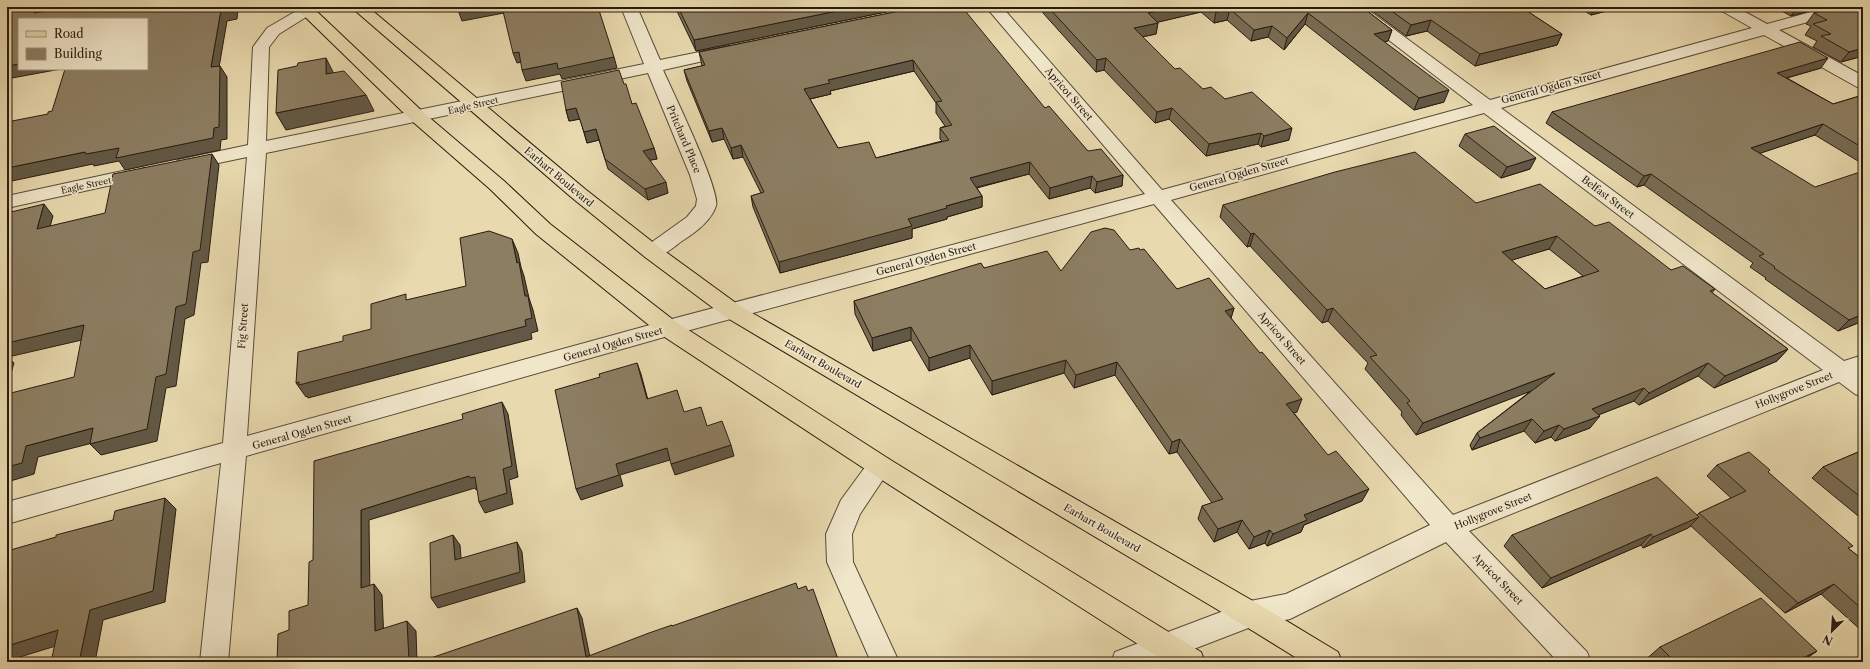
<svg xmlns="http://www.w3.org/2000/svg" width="1870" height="669" font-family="'Libre Caslon Text',serif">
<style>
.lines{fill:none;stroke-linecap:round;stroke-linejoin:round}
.minor-casing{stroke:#584b38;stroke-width:2}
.primary-casing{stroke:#281c10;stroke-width:2}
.minor{fill:#f0e6ca;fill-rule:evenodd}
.primary{fill:#e8d9ae;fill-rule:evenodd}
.wall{fill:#786c54;stroke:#281c10;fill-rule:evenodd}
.shaded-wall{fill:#625845;stroke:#281c10}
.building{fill:#8c7e62;stroke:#281c10;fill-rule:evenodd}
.labels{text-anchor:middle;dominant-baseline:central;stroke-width:3.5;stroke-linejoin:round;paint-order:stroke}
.far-street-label{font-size:9px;fill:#281c10;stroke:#f0e6ca}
.street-label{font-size:10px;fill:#281c10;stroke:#f0e6ca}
</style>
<rect width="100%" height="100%" fill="#e8d9ae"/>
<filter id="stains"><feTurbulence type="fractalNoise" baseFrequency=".005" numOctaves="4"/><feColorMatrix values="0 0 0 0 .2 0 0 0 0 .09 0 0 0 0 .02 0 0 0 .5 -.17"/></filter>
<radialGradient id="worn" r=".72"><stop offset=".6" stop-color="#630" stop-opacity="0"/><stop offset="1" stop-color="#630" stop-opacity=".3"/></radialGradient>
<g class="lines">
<defs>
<path id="minor" d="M25 7H59L56 10 51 12 7 20V10Z
M303 7 311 8 314 11 311 14 279 34 269 47 266 141 644 64 621 7H637L660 60 729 46 735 48 737 51 735 54 663 70C672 90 721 191 716 206 711 221 695 233 682 241 671 249 659 261 645 257L642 252 645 247 687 217 696 206 697 199 690 175 648 73 266 153 247 436 668 320 1145 194 986 7H1002L1162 190 1473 105 1346 7H1364L1490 100 1752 28 1720 10 1717 7H1736L1767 24 1829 7H1854L1851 10 1779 30 1863 76V88L1857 87 1764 35 1501 108 1844 361 1863 355V372L1860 373 1863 376V397L1855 394 1839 382 1469 531 1587 652 1591 662H1558L1446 542 1290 619 1251 627 1160 662H1111L1115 652 1250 601 1286 594 1430 525 1154 204 668 336 246 456 228 662H200L221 463 7 524V502L223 443 247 157 185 170 178 168 176 164 178 160 248 145 253 47 267 28ZM1484 113 1823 370 1453 515 1171 200Z
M141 167 148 169 150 173 148 177 7 208V196Z
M880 456 889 459 892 466 860 514 852 534 853 562 899 662H871L827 562 826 534 841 500 871 459Z"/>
<path id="primary" d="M295 7H312L424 113 504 181 550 224 676 322 889 459 1201 652 1205 662H1166L871 473 660 334 536 234 490 189 412 121Z
M351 7H368L585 189 659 247 740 306 1260 605 1338 652 1342 662H1303L1240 623 724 316 645 257 571 197Z"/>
</defs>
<!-- minor casing -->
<use href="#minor" class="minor-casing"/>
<!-- primary casing -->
<use href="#primary" class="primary-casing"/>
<!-- minor -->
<use href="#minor" class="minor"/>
<!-- primary -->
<use href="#primary" class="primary"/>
</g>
<!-- wall -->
<path class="wall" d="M675 7H910L696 51Z
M919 7 1045 108 1088 151 1123 175 1122 186 1095 193 1090 188 1049 199 1029 174 977 188 982 196V207L947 217V219L912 229V238L780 273 753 207 751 196 761 193 743 157 733 159 724 139 712 142 687 81 684 70 702 66 699 52ZM914 71 936 103V113L945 126 940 128V139L942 141 876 158 838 148 810 99 831 94 830 91Z
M1043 7H1362L1392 30 1388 41 1384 42 1444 102 1414 110 1305 24 1284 50 1268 37 1251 41 1227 20 1214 23 1201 12 1158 22 1156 34 1142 37 1175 69 1203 89 1225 99 1289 140 1261 147 1258 144 1206 156 1169 119 1155 123 1104 70 1096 72 1043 13Z
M1367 7H1521L1562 34 1557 45 1475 66 1427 31 1406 36Z
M1578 7H1622L1591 15Z
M1774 7H1823L1791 16Z
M1863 7V56L1841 62 1813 47 1817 41 1805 35 1811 26 1806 24 1814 13Z
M1821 68 1787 78 1833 104 1863 95V164L1815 135 1760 153 1863 321 1838 331 1765 279 1766 278 1750 267 1753 263 1644 185 1637 187 1546 123 1552 112Z
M624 84 632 104 654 148 657 159 650 160 668 193 648 200 608 169 599 140 587 143 580 119 569 121 566 110Z
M1465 134 1530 169 1501 178 1459 146Z
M1476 203 1595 226 1671 270 1715 289 1712 293 1788 349 1777 361 1714 388 1698 376 1639 405 1634 401 1598 415 1590 428 1555 441 1551 437 1535 443 1524 431 1472 450 1470 445 1477 433 1532 390 1416 435 1401 415 1402 412 1365 369 1368 363 1328 321 1322 323 1250 246 1247 247 1220 217 1223 205ZM1549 249 1583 276 1545 289 1511 260Z
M1130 250 1177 289 1234 308 1231 318 1297 412 1294 413 1362 501 1304 525 1301 532 1267 546 1265 543 1249 549 1237 532 1214 542 1198 519 1202 506 1212 503 1177 452 1169 454 1115 375 1074 388 1064 373 992 395 970 358 929 371 911 340 873 351 855 314 854 301 984 268 1061 271Z
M1863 450V520L1812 478 1823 467Z
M1717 465 1768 472 1849 549 1863 560V632L1821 594 1785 613 1691 526 1688 528 1643 548 1641 545 1542 588 1504 546 1512 535 1697 515 1699 513 1731 498 1707 476Z
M1660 647 1817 651 1801 662H1645L1644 661Z"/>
<!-- shaded-wall -->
<path class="shaded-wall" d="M7 7H18L7 10Z
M37 7H41L46 14 34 13Z
M231 7H238L237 19 227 21 217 79 211 67 221 10Z
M476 7H502L504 13 462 21 458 10Z
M857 7H910L696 51 694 40Z
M1177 7H1203L1201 12 1146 25 1148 13Z
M1595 7H1622L1591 15Z
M1797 7H1823L1791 16Z
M1230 9 1227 20 1214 23 1216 12Z
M1308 13 1305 24 1284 50 1287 38Z
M1431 20 1427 31 1406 36 1411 25Z
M1158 23 1156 34 1132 39 1134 28Z
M1272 26 1268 37 1251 41 1254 30Z
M1392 30 1388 41 1370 46 1374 34Z
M1562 34 1557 45 1475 66 1480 54Z
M1863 48V56L1841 62 1849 52Z
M519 52 522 62 517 63 513 53Z
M614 57 617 68 562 79 560 74 526 81 522 70 557 63Z
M326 58 334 74H326Z
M1106 58 1104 70 1096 72 1097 60Z
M1828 58 1821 68 1769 83 1777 73Z
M913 60 914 71 830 91 831 94 806 100 804 89 828 80Z
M19 64V69H61L12 78 7 93V66Z
M220 66 227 77V139L221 140 220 150 125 170 119 161 94 166 93 164 7 182V168L85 152 119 148Z
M1449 90 1444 102 1414 110 1419 98Z
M366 95 374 111 286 130 276 113Z
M576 108 580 119 569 121 566 110Z
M1172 108 1169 119 1155 123 1157 112Z
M1823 124 1815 135 1743 159 1751 148Z
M722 128 724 139 712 142 709 131Z
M1292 128 1289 140 1261 147 1264 136Z
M596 129 599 140 587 143 584 132Z
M1261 133 1258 144 1206 156 1209 144Z
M741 145 743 157 733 159 731 148Z
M654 148 657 159 646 161 643 151Z
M212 154 219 165 208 262 201 263 194 315 185 319 176 386 166 388 157 441 101 455 90 444 156 377 176 307Z
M1536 158 1530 169 1501 178 1507 167Z
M1030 162 1029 174 970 189V178Z
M1651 174 1644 185 1637 187 1644 176Z
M1123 175 1122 186 1095 193 1097 182Z
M1092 176 1090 188 1049 199 1050 188Z
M666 182 668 193 648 200 645 189Z
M982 196V207L947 217V219L912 229V238L780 273 779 262 908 219 946 206Z
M44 204 53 216 46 241 37 229Z
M1254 233 1250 246 1247 247 1251 234Z
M1557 236 1549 249 1496 265 1502 252Z
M512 239 518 253 521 267 524 276 529 298 533 310 538 331 531 333 532 339 308 398 307 396 306 397 296 383 525 320V296L517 263Z
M1234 308 1230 321 1225 311Z
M1333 308 1328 321 1322 323 1327 310Z
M1863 314V321L1838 331 1849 320Z
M84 325 95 337 8 357 14 363 7 387V343Z
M911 327V340L873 351 872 338Z
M970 345V358L929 371V358Z
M1788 349 1777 361 1714 388 1725 376Z
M1066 360 1064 373 992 395V381Z
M1117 362 1115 375 1074 388 1076 375Z
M637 363 641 374 651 411 647 399Z
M1708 363 1698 376 1639 405 1649 393Z
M1555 373 1547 385 1416 435 1423 423Z
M1644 388 1634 401 1583 421 1592 409Z
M1302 399 1297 412 1281 417 1286 404Z
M502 402 508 414 518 477 509 480 513 504 485 513 479 502Z
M1600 416 1590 428 1555 441 1564 429Z
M1532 419 1524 431 1472 450 1480 438Z
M1559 425 1551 437 1535 443 1544 431Z
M93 428 104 440 38 457 34 474 7 482V467L26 446Z
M1180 439 1177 452 1169 454 1172 442Z
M731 445 734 456 675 475 671 464Z
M667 448 670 460 620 475 623 486 581 500 576 489 616 464Z
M469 476 475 477 482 488 476 490 475 488 369 520 370 599 361 588V510Z
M1369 489 1362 501 1304 525 1301 532 1267 546 1273 534 1304 515Z
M165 498 176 509 165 602 103 620 95 662H79L90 610Z
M1699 517 1688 528 1643 548 1653 537Z
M1242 520 1237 532 1214 542 1218 529Z
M1270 530 1265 543 1249 549 1254 537Z
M1651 534 1641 545 1542 588 1551 578Z
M453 535 460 545 462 570 455 560Z
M517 542 522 552 525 582 438 608 431 598Z
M374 584 382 595 384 641 375 631Z
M1834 584 1821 594 1785 613 1798 603Z
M577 608 582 618 591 662 586 657Z
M407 621 416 631 417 662H405Z
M58 630 72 641 7 661V646Z
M1817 651 1801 662H1795Z"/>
<!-- building -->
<path class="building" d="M18 7H37L34 13 72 7H231V8L221 10 211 67 220 66 219 127 214 128 213 138 116 158 119 148 86 154 85 152 7 168V122L48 114V112L52 111 65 69H147V19H19V64L7 66V9Z
M457 7H476L458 10Z
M502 7H598L614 57 558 69 557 63 522 70 519 52 513 53Z
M678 7H857L694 40Z
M919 7H962L1045 108 1049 106 1088 151 1101 149 1123 175 1097 182 1092 176 1050 188 1030 162 970 178 982 196 946 206 947 208 908 219 912 226 779 262 751 196 764 192 741 145 731 148 722 128 709 131 684 70 705 65 699 52ZM913 60 942 101 936 102 952 125 940 128 949 140 876 158 869 142 838 148 804 89 830 83 828 80Z
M1048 7H1177L1148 13 1158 23 1134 28 1175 69 1180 68 1203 89 1211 87 1225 99 1252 92 1292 128 1264 136 1261 133 1209 144 1172 108 1157 112 1106 58 1097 60Z
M1211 7H1362L1392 30 1374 34 1449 90 1419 98 1308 13 1287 38 1272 26 1254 30 1230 9 1216 12Z
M1386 7H1521L1562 34 1480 54 1431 20 1411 25Z
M1837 7H1863V48L1849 52 1821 36 1831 34 1813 24 1827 20 1814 13Z
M1800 42 1828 58 1777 73 1833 104 1863 95V148L1823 124 1751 148 1815 187 1863 171V314L1849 320 1774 268 1775 267 1759 256 1764 254 1651 174 1644 176 1552 112Z
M326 58V74L344 71 366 95 276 113 278 70 297 66 298 63Z
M619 70 624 84H626L632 104 636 103 654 148 643 151 666 182 645 189 605 159 596 129 584 132 576 108 566 110 561 82Z
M1494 126 1536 158 1507 167 1465 134Z
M1415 152 1476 203 1540 184 1595 226 1609 222 1671 270 1683 266 1715 289 1710 291 1788 349 1725 376 1708 363 1649 393 1644 388 1592 409 1600 416 1564 429 1559 425 1544 431 1532 419 1480 438 1477 433 1555 373 1423 423 1407 403 1410 401 1370 357 1377 355 1333 308 1327 310 1254 233 1251 234 1223 205 1335 172ZM1557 236 1599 271 1545 289 1502 252Z
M212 154 200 250 193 252 186 304 176 307 166 374 156 377 147 429 90 444 93 428 26 446 22 463 7 467V394L74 377 84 325 7 343V213L44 204 37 229 105 213 113 174Z
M1105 228 1114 230 1130 250 1139 248 1140 250 1144 249 1177 289 1209 278 1234 308 1225 311 1260 353 1262 352 1302 399 1286 404 1328 455 1336 451 1369 489 1304 515 1307 520 1273 534 1270 530 1254 537 1242 520 1218 529 1202 506 1223 499 1180 439 1172 442 1117 362 1076 375 1066 360 992 381 970 345 929 358 911 327 872 338 854 301 981 263 984 268 1047 251 1061 271 1091 232Z
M489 231 512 239 517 263 519 262 525 296H528L532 318 525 320 526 326 299 385V382L296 383 298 352 343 341V336L371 329V304L406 294V300L466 286 460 238Z
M637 363 647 399 677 390 684 412 701 407 707 426 722 421 731 445 671 464 667 448 616 464 619 475 576 489 555 390 600 377 599 374Z
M502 402 512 466 503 469 507 493 479 502 475 477 470 478 469 476 361 510V588L374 584 375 631 407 621 409 661 405 662H277L278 634 289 630V611L308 605 309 562 313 560 314 461 463 419 462 414Z
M1863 450V499L1823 467Z
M1749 452 1770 470 1768 472 1853 546 1848 548 1863 560V610L1834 584 1798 603 1699 513 1746 491 1717 465Z
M1657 477 1699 517 1653 537 1651 534 1551 578 1512 535Z
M165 498 153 591 90 610 79 662H51L58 630 7 646V551L56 537V535L113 520 115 511Z
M453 535 455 560 517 542 520 572 431 598 430 543Z
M796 583 798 589 806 586 808 591 813 589 839 662H425V660L577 608 586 657 649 633 672 625V626Z
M1761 598 1817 651 1795 662H1675L1660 647Z"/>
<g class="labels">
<!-- far-street labels -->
<g class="far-street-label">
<text transform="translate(473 105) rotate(-13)">Eagle Street</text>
<text transform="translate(86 185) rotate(-12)">Eagle Street</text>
</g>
<!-- street labels -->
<g class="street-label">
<text transform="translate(1551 87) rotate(-15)">General Ogden Street</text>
<text transform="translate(1069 94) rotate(49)">Apricot Street</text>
<text transform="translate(684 139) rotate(67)">Pritchard Place</text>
<text transform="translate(1239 174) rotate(-16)">General Ogden Street</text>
<text transform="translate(559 177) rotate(40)">Earhart Boulevard</text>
<text transform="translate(1608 197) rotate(37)">Belfast Street</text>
<text transform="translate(926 259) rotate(-15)">General Ogden Street</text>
<text transform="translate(243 326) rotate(-86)">Fig Street</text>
<text transform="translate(1282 338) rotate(49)">Apricot Street</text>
<text transform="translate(613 344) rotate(-16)">General Ogden Street</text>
<text transform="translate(823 364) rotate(30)">Earhart Boulevard</text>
<text transform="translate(1794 390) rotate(-22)">Hollygrove Street</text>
<text transform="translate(302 432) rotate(-16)">General Ogden Street</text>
<text transform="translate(1493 511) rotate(-22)">Hollygrove Street</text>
<text transform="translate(1102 528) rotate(30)">Earhart Boulevard</text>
<text transform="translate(1498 579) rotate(46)">Apricot Street</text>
</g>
</g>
<!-- margin -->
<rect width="1870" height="669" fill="none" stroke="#e8d9ae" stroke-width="24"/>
<rect x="8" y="8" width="1854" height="653" fill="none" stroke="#281c10" stroke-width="2"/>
<rect x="12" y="12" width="1846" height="645" fill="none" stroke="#281c10"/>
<!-- legend -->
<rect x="18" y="18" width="130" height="52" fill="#f0e6ca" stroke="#a09580"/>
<rect x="26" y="31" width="20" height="6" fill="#e8d9ae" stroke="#a09580"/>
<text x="54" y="38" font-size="12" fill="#281c10">Road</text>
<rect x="26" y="48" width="20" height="12" fill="#8c7e62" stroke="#a09580"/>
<text x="54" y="58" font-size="12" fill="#281c10">Building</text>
<!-- north arrow -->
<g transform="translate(1832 631) rotate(205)" stroke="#f0e6ca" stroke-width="3" paint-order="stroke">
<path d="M0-3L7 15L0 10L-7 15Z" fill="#281c10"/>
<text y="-6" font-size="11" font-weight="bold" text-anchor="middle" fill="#281c10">N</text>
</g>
<rect width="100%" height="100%" filter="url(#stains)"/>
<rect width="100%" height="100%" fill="url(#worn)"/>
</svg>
